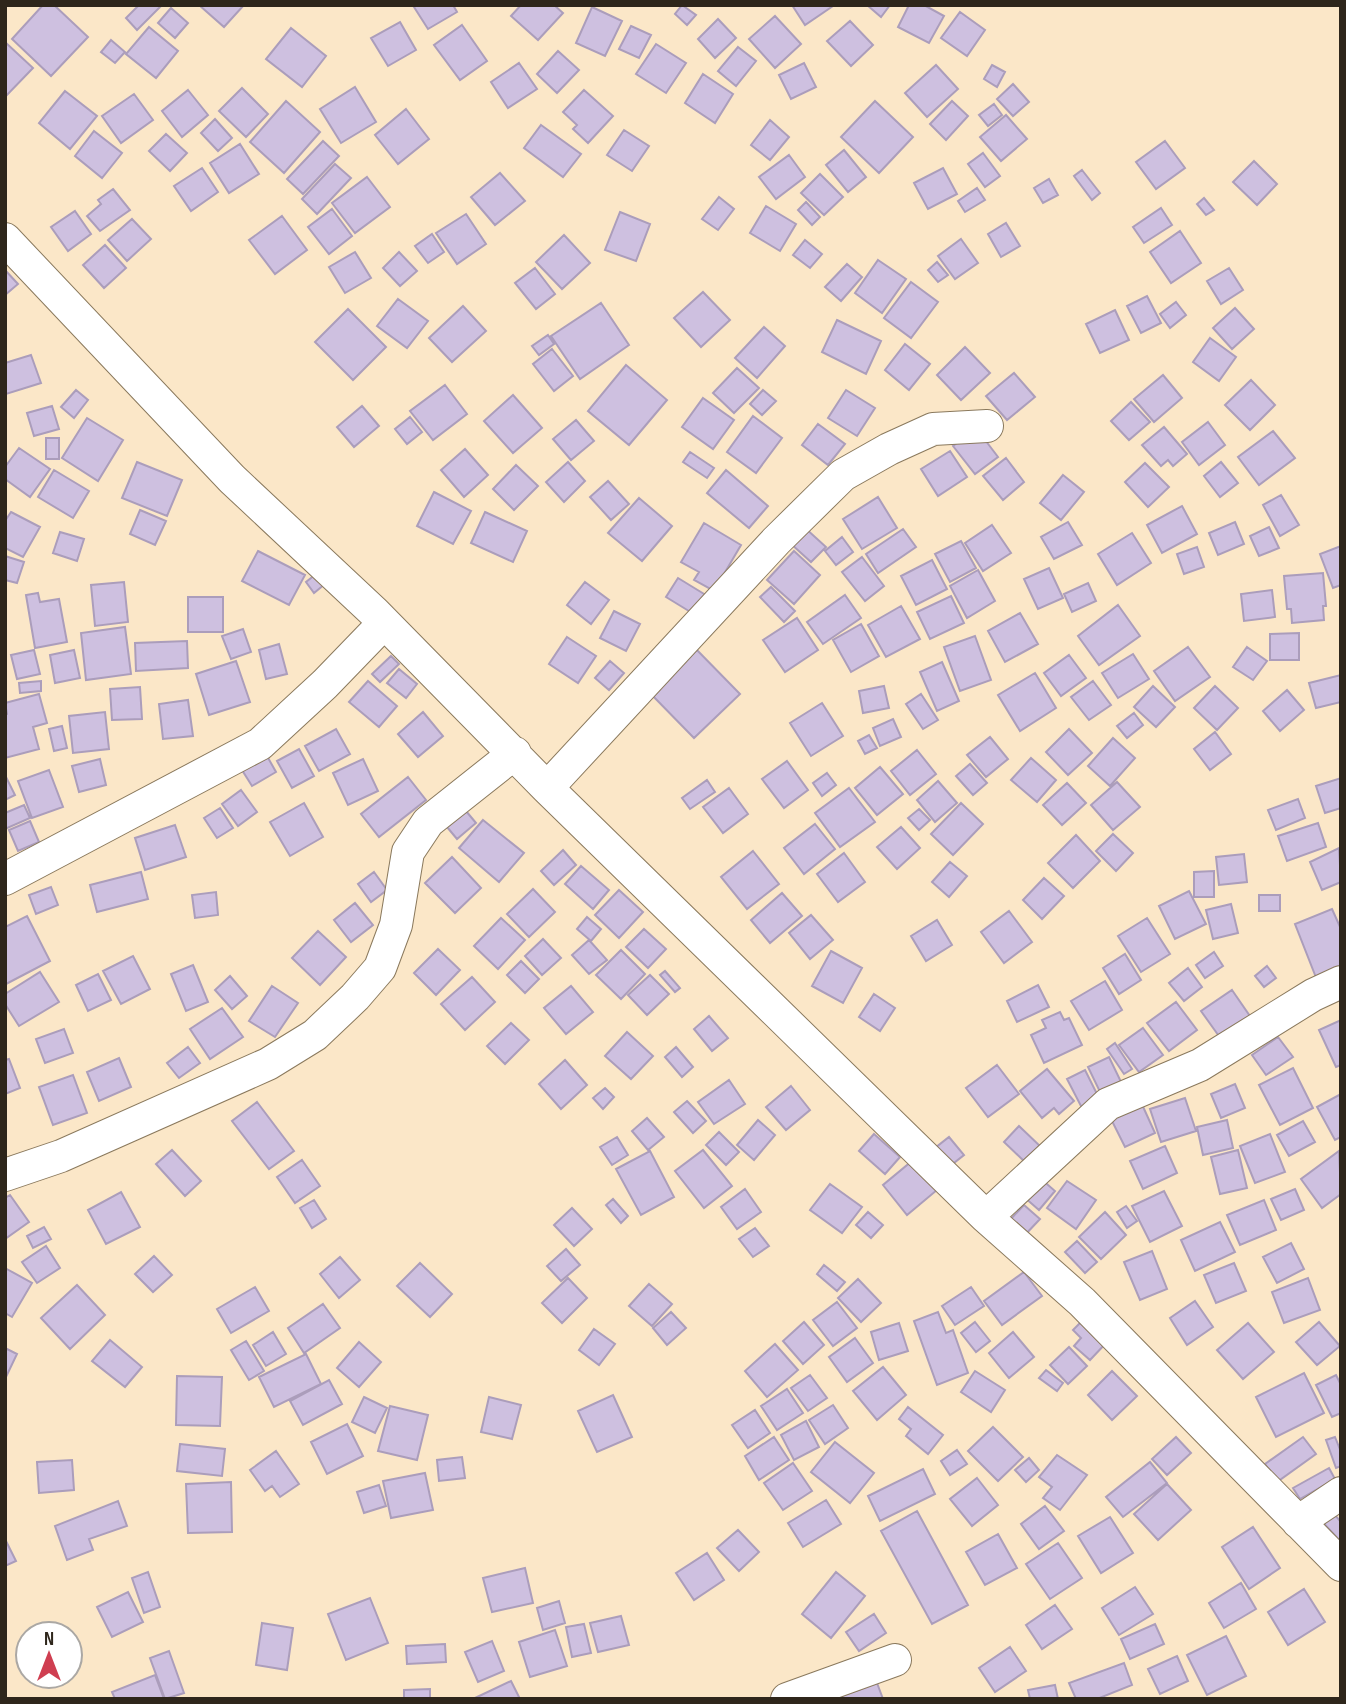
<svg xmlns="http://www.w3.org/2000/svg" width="1346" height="1704" font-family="'Sofia Sans Condensed',sans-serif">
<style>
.building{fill:#cec0e0;stroke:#ab9dbb;stroke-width:2}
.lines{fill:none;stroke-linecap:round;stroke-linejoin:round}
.minor-casing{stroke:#8a795d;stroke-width:34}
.minor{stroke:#fff;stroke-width:32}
</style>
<rect width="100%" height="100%" fill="#fbe7c8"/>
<!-- building -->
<path class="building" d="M43 5H54L88 37 51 76 12 39Z
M139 5H162L137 30 126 18Z
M199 5H244L224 27Z
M417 5H453L457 12 428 29 414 7Z
M521 5H554L563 13 538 40 511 16Z
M682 5 696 15 687 25 675 14Z
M792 5H833V6L805 25Z
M867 5H890L881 17Z
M909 5H924L944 16 929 43 898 27Z
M592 7 622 21 605 56 576 43Z
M171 8 188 23 175 38 158 23Z
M960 12 985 30 967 56 941 38Z
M775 16 801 44 775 68 749 39Z
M718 19 736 38 715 58 698 39Z
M850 21 873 45 851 66 827 41Z
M400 22 416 50 388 66 371 38Z
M462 25 487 61 460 80 434 45Z
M631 26 651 35 639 58 619 49Z
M149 27 178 51 156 78 126 54Z
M291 28 326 56 302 87 266 59Z
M111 40 125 52 115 63 101 52Z
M5 42 33 68 5 97Z
M656 44 686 63 666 93 636 74Z
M738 47 756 61 736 86 718 71Z
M558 51 579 70 557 93 537 74Z
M519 63 537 89 508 108 491 82Z
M804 63 816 87 791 99 779 75Z
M936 65 958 89 927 117 905 93Z
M992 65 1005 72 997 87 984 79Z
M703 74 733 94 715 123 685 103Z
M1013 84 1029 102 1013 116 997 99Z
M355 87 376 122 341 143 320 109Z
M242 88 268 114 246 137 219 111Z
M188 90 208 115 182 137 162 111Z
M584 90 613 116 588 143 573 129 577 125 563 112Z
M65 91 97 116 70 149 39 123Z
M134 94 153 120 121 143 102 116Z
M286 101 320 132 284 173 250 142Z
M875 101 913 137 879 173 841 137Z
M952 101 968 116 946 140 930 124Z
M994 104 1002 115 988 126 979 115Z
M406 109 429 139 398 164 375 135Z
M1006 115 1027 139 1001 161 980 137Z
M215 119 232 138 218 151 201 133Z
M770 120 789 137 770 160 751 145Z
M541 125 581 154 563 177 524 148Z
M624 130 649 146 632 171 607 155Z
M94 131 122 153 102 178 75 156Z
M166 134 187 153 170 171 149 151Z
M323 141 339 156 303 194 287 179Z
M1165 141 1185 168 1156 189 1136 162Z
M240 144 259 174 229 193 210 163Z
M844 150 866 177 848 192 826 165Z
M983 153 1000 176 985 187 968 164Z
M789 155 805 177 776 199 759 177Z
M1254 161 1277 184 1257 205 1233 182Z
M335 164 351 178 317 214 302 199Z
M202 168 218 192 191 211 174 186Z
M943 168 957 194 928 209 914 183Z
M1082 170 1100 193 1092 200 1074 176Z
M500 173 525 201 495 225 471 197Z
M820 174 843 197 824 215 801 193Z
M367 177 390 207 355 233 332 203Z
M1049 179 1058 195 1043 203 1034 188Z
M977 188 985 200 965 212 958 201Z
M113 189 130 210 100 231 87 216 101 204 98 200Z
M719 197 734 209 718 230 702 219Z
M1204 198 1214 210 1206 215 1197 204Z
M806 202 820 217 812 225 798 210Z
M766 206 796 224 780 251 750 233Z
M1161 208 1172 225 1144 243 1133 227Z
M332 209 352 236 329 254 308 227Z
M75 211 91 234 68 251 51 227Z
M620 212 650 224 636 261 605 250Z
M466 214 486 244 457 264 436 233Z
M282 216 307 250 275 274 249 240Z
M132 219 151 239 127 261 108 240Z
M1006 223 1020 246 1001 257 988 234Z
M1180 231 1201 263 1171 283 1150 252Z
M432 234 444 252 428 263 415 246Z
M564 235 590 263 562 289 536 262Z
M961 239 978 263 955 279 938 256Z
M805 240 822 254 810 268 793 255Z
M105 245 126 268 104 288 83 265Z
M355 252 371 278 345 293 329 267Z
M399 252 417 271 400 286 383 268Z
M878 260 906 279 882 313 855 293Z
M937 262 948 275 938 282 928 270Z
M847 264 862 277 841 301 825 287Z
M535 268 555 294 536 309 515 283Z
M1229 268 1243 290 1221 304 1207 281Z
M5 270 18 284 5 295Z
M911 282 938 302 911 338 884 318Z
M703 292 730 320 701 347 674 318Z
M1147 296 1161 323 1141 333 1127 306Z
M398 299 428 321 407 348 377 326Z
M1176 302 1186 315 1170 328 1160 314Z
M601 303 629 345 580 379 551 336Z
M463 306 486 331 452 362 429 338Z
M1235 308 1254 329 1232 349 1213 328Z
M348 309 386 347 353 380 315 342Z
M1115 310 1129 340 1100 353 1086 324Z
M837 320 881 341 866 374 822 352Z
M764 327 785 346 757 378 735 358Z
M548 335 554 344 539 355 532 346Z
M1210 338 1236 357 1219 381 1193 362Z
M905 344 930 364 909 390 885 370Z
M965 347 990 373 961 400 937 375Z
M552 349 573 376 554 391 533 364Z
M31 355 41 383 6 394 5 363Z
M626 365 667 400 629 445 588 411Z
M737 368 759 388 734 413 713 393Z
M1014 373 1035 397 1007 420 986 396Z
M1163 375 1182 398 1154 422 1134 399Z
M1251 380 1275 405 1250 430 1225 405Z
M445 385 467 414 433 440 410 411Z
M76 390 88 400 74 418 61 407Z
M763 390 776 401 762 415 750 404Z
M846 390 875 408 857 436 828 418Z
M513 395 542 428 513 453 484 421Z
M703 398 734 420 713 449 682 427Z
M1131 402 1150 422 1129 440 1111 421Z
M52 406 59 429 34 436 27 413Z
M362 406 379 426 354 447 337 427Z
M753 416 782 438 756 473 727 452Z
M410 417 422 432 407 444 395 429Z
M87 418 123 440 98 481 62 458Z
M576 420 594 441 571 460 553 439Z
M1208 422 1225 445 1199 465 1182 442Z
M818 424 845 444 828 465 802 445Z
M1164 427 1187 454 1173 466 1168 460 1161 466 1142 445Z
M976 428 998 457 975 474 953 446Z
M1273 431 1295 458 1259 485 1238 457Z
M46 438H59V459H46Z
M19 448 50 469 30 497 5 479V467Z
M465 449 488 475 464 497 441 470Z
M950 451 967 477 938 496 921 469Z
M690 452 714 468 707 478 683 462Z
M1006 458 1024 482 1003 500 983 476Z
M137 462 182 480 167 516 122 498Z
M568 462 585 481 564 502 546 482Z
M1221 462 1238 483 1220 497 1204 476Z
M1145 463 1169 487 1148 507 1125 482Z
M516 465 538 486 514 510 493 489Z
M54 470 89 491 73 518 38 497Z
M726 470 768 506 749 528 707 493Z
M1063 475 1084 492 1061 520 1040 503Z
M608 481 629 504 611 520 590 497Z
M434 492 471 511 453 544 417 526Z
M1281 495 1299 525 1280 536 1263 505Z
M878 497 897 528 862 549 843 519Z
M639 498 672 526 642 561 608 533Z
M1182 506 1197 534 1162 553 1147 525Z
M140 510 166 521 155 545 130 534Z
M11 512 40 527 23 557 5 548V521Z
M485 512 527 531 513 562 471 543Z
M1068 522 1082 545 1054 559 1041 537Z
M1235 522 1244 544 1218 555 1209 533Z
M704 523 741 545 714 591 694 580 699 572 681 562Z
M992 525 1011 553 983 571 965 543Z
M804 527 826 547 811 562 790 543Z
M1269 527 1279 548 1259 556 1250 536Z
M903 529 916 547 878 573 866 554Z
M60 532 84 539 77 561 53 553Z
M1132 533 1151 563 1117 585 1098 554Z
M842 537 853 552 836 565 825 551Z
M961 541 976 568 950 582 935 554Z
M1341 546V585L1333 588 1320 554Z
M1197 547 1204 567 1184 574 1177 554Z
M258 551 305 575 289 605 242 581Z
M794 551 820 575 794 604 767 580Z
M5 556 24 562 17 583 5 580Z
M862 557 884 586 865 601 842 572Z
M932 560 947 589 916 605 901 576Z
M1049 568 1063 598 1038 609 1024 579Z
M978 570 995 601 967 618 950 586Z
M1323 573 1326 606H1323L1324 620 1292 623 1291 609H1287L1284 576Z
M316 574 325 584 314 593 306 582Z
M678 578 709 597 697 616 666 597Z
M124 582 128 622 95 626 91 585Z
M585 582 609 600 591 624 567 605Z
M1088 583 1096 601 1072 612 1064 594Z
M771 587 795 611 784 622 760 597Z
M1272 590 1275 617 1244 621 1241 594Z
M38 593 40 602 59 599 67 642 35 648 26 595Z
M845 595 861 618 823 644 807 622Z
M951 596 964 623 930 639 917 612Z
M188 597H223V632H188Z
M1118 605 1140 636 1099 665 1078 636Z
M901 606 920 639 886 657 868 625Z
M614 611 640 624 626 651 600 638Z
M1020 613 1038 644 1005 662 988 631Z
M797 618 818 650 785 672 763 640Z
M861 624 879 656 851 672 833 640Z
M125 627 131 674 86 680 81 633Z
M243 629 251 652 231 659 222 636Z
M1299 633V660H1270V634Z
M975 636 991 680 960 691 944 647Z
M567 637 596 656 578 683 549 664Z
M187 641 188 668 136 671 135 643Z
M279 644 287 674 266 679 259 650Z
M693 646 740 694 694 738 647 690Z
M1188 647 1210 677 1175 701 1154 671Z
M1247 647 1267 661 1253 680 1233 667Z
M34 650 40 674 17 679 11 655Z
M74 650 80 678 55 683 50 655Z
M1133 654 1149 679 1118 698 1102 673Z
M1069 655 1086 678 1061 696 1044 673Z
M391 656 399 664 380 682 372 674Z
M236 661 250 702 209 715 196 674Z
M610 661 624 673 609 690 595 678Z
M942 662 959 701 937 711 920 672Z
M399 669 417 684 406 698 387 683Z
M1035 673 1056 708 1020 731 998 695Z
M1341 675V702L1316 708 1309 683Z
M41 681V691L20 693 19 683Z
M368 681 397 706 379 727 349 702Z
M1093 681 1111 705 1089 720 1071 697Z
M884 686 889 708 863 713 859 691Z
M1153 686 1175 707 1156 727 1134 707Z
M1215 686 1238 708 1217 730 1194 708Z
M140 687 142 719 112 720 110 689Z
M1287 690 1304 710 1280 731 1263 711Z
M39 694 47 723 33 727 39 749 5 758V715L7 714 5 703Z
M921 694 938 720 923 729 906 704Z
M188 700 193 736 163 739 159 704Z
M822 703 843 736 811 756 790 723Z
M105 712 109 749 73 753 69 716Z
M423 712 443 736 418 757 398 734Z
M1134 713 1143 725 1127 738 1117 726Z
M893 719 901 737 880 746 873 728Z
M62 726 67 748 54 751 49 729Z
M336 729 350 754 319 771 305 746Z
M1069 729 1092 753 1068 775 1046 752Z
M1215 732 1231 754 1210 770 1194 749Z
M869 735 877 748 865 754 858 741Z
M990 737 1008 759 986 777 967 755Z
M1113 738 1135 758 1110 786 1088 766Z
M299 749 314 776 292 788 277 761Z
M917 750 936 774 910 795 891 771Z
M267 756 276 772 252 786 242 770Z
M1031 758 1056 780 1037 802 1011 780Z
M100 759 106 785 79 792 72 766Z
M363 759 378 791 348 805 333 773Z
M787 761 808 790 784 808 762 779Z
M970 764 987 783 973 795 956 776Z
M880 767 903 794 877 815 855 788Z
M49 770 63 807 32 818 18 781Z
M827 773 836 785 822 796 813 783Z
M5 775 15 795 5 800Z
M408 777 426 800 379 837 361 814Z
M1341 778V808L1325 813 1316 786Z
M707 780 715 792 690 809 682 798Z
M938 781 957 803 935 822 917 800Z
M1117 782 1140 807 1113 830 1091 805Z
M1067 783 1086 803 1062 825 1043 805Z
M729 788 748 814 723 833 703 807Z
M849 788 875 822 840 847 815 813Z
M241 790 257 812 238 826 222 804Z
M1298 799 1305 818 1276 830 1268 810Z
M304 803 323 837 290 856 270 822Z
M961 803 983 824 953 855 931 834Z
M24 805 30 818 5 829V813Z
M220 808 233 828 217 838 204 818Z
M919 809 930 820 919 830 908 818Z
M466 811 476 823 457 839 447 827Z
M483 820 524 853 499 882 459 848Z
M30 821 39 842 18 851 9 830Z
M1318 823 1326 847 1287 861 1278 836Z
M815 824 835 849 804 874 784 848Z
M175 825 186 857 145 870 135 838Z
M901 827 920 848 897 869 877 847Z
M1113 834 1133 853 1116 871 1096 851Z
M1076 835 1100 861 1073 888 1048 863Z
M1339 848 1341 882 1322 890 1310 862Z
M563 850 576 865 554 885 541 871Z
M753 851 779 884 747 909 721 877Z
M844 853 865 882 838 902 817 874Z
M1244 854 1247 882 1219 885 1216 857Z
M452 857 481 888 455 913 425 883Z
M950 862 967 876 949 897 932 882Z
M581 866 609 890 593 909 565 884Z
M1214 871V897H1194V872Z
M141 872 148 899 97 912 90 885Z
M374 872 387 890 371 902 358 884Z
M1044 878 1064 896 1042 919 1023 900Z
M51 887 58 905 36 914 29 895Z
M533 889 555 912 529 937 507 914Z
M619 890 643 912 619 938 595 915Z
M1189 891 1206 924 1175 939 1159 906Z
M216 892 218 915 195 918 192 895Z
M782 893 802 916 770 943 751 920Z
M1259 895H1280V911H1259Z
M355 903 373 925 351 942 334 920Z
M1231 904 1238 933 1213 939 1206 910Z
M1332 909 1341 929V970L1317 980 1295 924Z
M1009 911 1032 942 1004 963 981 932Z
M811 915 833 940 810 959 789 933Z
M27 916 50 961 6 984 5 927Z
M587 917 601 929 591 941 577 929Z
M501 918 525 940 498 969 474 946Z
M1147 918 1170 954 1141 972 1118 936Z
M937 920 952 945 926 961 911 936Z
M644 929 666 949 648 968 626 947Z
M318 931 346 957 320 985 292 958Z
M543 939 561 958 542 975 525 956Z
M589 940 607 960 589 974 572 955Z
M438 949 460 970 436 995 414 973Z
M621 950 645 974 621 999 596 975Z
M831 951 862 968 843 1003 812 986Z
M1214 952 1223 966 1205 978 1196 965Z
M1125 954 1141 980 1119 994 1103 968Z
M133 956 150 989 121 1004 103 971Z
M521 961 539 979 525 993 507 975Z
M193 965 208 1002 186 1011 171 974Z
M1267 966 1276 978 1264 987 1255 976Z
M1188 968 1202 987 1184 1001 1169 983Z
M665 971 680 988 675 992 660 975Z
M40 972 59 1002 19 1026 5 1004V994Z
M98 974 111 1000 88 1011 76 985Z
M650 975 669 994 647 1015 628 995Z
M230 976 247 996 232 1009 215 990Z
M472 977 495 1002 465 1030 441 1004Z
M1105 981 1122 1010 1089 1030 1071 1001Z
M1038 985 1049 1007 1017 1022 1007 1001Z
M272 986 298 1003 275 1037 249 1021Z
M571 986 593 1012 566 1034 544 1008Z
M1232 990 1252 1019 1221 1039 1201 1011Z
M874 994 895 1008 880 1031 859 1017Z
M1176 1002 1197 1030 1169 1051 1147 1023Z
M222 1008 243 1037 210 1059 190 1029Z
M1060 1012 1064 1020 1069 1018 1082 1045 1044 1063 1031 1035 1046 1028 1042 1020Z
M709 1016 728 1038 712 1051 694 1029Z
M1341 1020V1065L1336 1067 1319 1030Z
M511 1023 529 1040 505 1064 487 1046Z
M1143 1028 1163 1055 1139 1072 1119 1045Z
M64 1029 73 1053 45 1063 36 1039Z
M627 1032 653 1056 631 1079 605 1056Z
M1278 1037 1293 1057 1266 1075 1252 1055Z
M1115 1043 1132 1069 1124 1074 1107 1049Z
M188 1047 200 1063 179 1078 167 1063Z
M676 1047 693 1067 682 1077 665 1057Z
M1109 1057 1123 1086 1102 1096 1088 1067Z
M119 1058 131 1087 99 1101 87 1072Z
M9 1059 20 1088 5 1094V1060Z
M565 1060 587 1085 561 1109 539 1084Z
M997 1065 1019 1094 988 1117 966 1088Z
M1293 1068 1313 1108 1280 1125 1259 1085Z
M1047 1069 1074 1101 1059 1114 1054 1108 1042 1118 1020 1091Z
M1085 1070 1100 1100 1082 1108 1067 1079Z
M73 1075 87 1113 53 1125 39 1087Z
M729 1080 745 1104 714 1124 698 1102Z
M1235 1084 1245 1108 1221 1118 1211 1094Z
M791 1086 810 1110 786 1130 766 1107Z
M605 1088 614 1097 603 1109 593 1098Z
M1341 1094V1137L1335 1140 1317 1107Z
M1185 1098 1196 1131 1161 1142 1150 1109Z
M1140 1100 1155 1133 1125 1147 1109 1115Z
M687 1101 706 1121 693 1133 674 1112Z
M257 1102 294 1151 269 1169 232 1121Z
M647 1118 664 1137 648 1150 632 1131Z
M758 1120 775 1135 754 1160 737 1145Z
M1227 1120 1233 1148 1203 1155 1197 1127Z
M1303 1121 1315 1142 1289 1156 1277 1135Z
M1019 1126 1041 1147 1026 1163 1004 1142Z
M719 1132 739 1152 726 1165 706 1145Z
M874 1134 900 1157 885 1174 859 1151Z
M1270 1134 1285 1172 1255 1183 1240 1146Z
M617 1137 628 1155 612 1165 600 1147Z
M949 1137 964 1155 950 1166 935 1148Z
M1165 1146 1177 1173 1143 1189 1130 1161Z
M172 1150 201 1181 185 1196 156 1164Z
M703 1150 732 1186 704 1208 675 1171Z
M1238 1150 1247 1188 1220 1194 1211 1157Z
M650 1151 674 1197 641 1215 616 1169Z
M1339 1151 1341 1194 1322 1208 1301 1179Z
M302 1160 320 1186 295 1203 277 1177Z
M912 1161 937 1190 907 1215 883 1185Z
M1040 1178 1055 1191 1039 1210 1024 1197Z
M1067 1181 1096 1200 1076 1229 1047 1208Z
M830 1184 862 1207 842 1233 810 1210Z
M745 1189 761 1212 737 1229 721 1207Z
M1295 1189 1304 1210 1281 1220 1271 1199Z
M1164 1191 1182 1226 1150 1242 1132 1206Z
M121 1192 140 1227 106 1244 88 1210Z
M10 1195 29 1222 5 1239V1198Z
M613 1199 628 1216 621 1223 606 1205Z
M314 1200 326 1219 312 1228 300 1208Z
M1264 1200 1276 1230 1240 1245 1227 1215Z
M1024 1205 1040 1219 1023 1237 1007 1223Z
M1126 1206 1137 1221 1127 1228 1117 1212Z
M572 1208 592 1229 574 1246 554 1225Z
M868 1212 883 1225 871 1238 856 1225Z
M1105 1212 1126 1235 1101 1259 1079 1237Z
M1220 1222 1235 1252 1195 1271 1181 1240Z
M44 1227 51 1239 33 1248 27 1236Z
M755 1228 769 1246 753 1257 739 1239Z
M1077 1241 1097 1262 1085 1273 1065 1252Z
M1291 1243 1304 1269 1277 1283 1263 1257Z
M46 1246 60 1268 37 1283 22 1262Z
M566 1249 580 1265 561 1281 547 1266Z
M1152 1251 1167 1289 1140 1300 1124 1262Z
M154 1256 172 1275 153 1292 135 1274Z
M340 1257 360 1280 339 1298 320 1274Z
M420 1263 452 1294 430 1317 397 1286Z
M1234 1263 1246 1291 1216 1303 1204 1275Z
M824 1265 845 1282 837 1291 817 1274Z
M5 1268 32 1283 12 1317 5 1313Z
M1024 1272 1042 1296 1002 1325 984 1301Z
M568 1278 587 1298 562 1323 542 1303Z
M1308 1278 1320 1310 1284 1323 1272 1292Z
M858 1279 881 1303 861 1322 838 1298Z
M649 1284 672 1304 652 1326 629 1306Z
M77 1285 105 1315 70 1349 41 1318Z
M255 1287 269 1311 231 1333 217 1309Z
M971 1287 984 1306 955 1325 942 1306Z
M1195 1301 1213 1327 1187 1345 1170 1318Z
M837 1302 857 1328 833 1346 813 1320Z
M323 1304 340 1328 304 1353 288 1328Z
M671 1312 686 1328 667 1345 653 1328Z
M938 1312 946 1333 953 1330 968 1373 937 1385 914 1321Z
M1083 1320 1107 1342 1090 1360 1074 1346 1081 1338 1073 1330Z
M804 1322 824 1345 803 1364 783 1341Z
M975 1322 990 1341 976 1352 961 1333Z
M1319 1322 1340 1346 1317 1365 1296 1342Z
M899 1323 908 1351 879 1360 871 1332Z
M1248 1323 1274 1352 1243 1379 1217 1350Z
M594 1329 615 1344 599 1365 579 1350Z
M273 1332 286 1354 266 1366 253 1345Z
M1013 1332 1034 1357 1009 1378 989 1353Z
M855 1338 873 1363 847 1382 829 1357Z
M110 1340 142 1367 125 1387 92 1361Z
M246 1341 264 1371 249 1380 231 1350Z
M359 1342 381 1362 359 1387 337 1368Z
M775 1344 798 1370 767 1397 745 1371Z
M1069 1347 1087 1366 1068 1384 1050 1365Z
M5 1348 17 1354 5 1379Z
M306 1354 321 1384 274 1407 259 1377Z
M883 1367 906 1395 877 1420 853 1391Z
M1046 1370 1063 1383 1057 1391 1039 1378Z
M975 1371 1005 1390 991 1412 961 1392Z
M1112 1371 1137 1396 1112 1420 1088 1395Z
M1304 1373 1324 1413 1276 1437 1256 1397Z
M810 1375 827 1398 808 1411 791 1388Z
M1336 1375 1341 1385V1413L1332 1417 1316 1385Z
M177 1376 222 1377 220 1426 176 1425Z
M329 1380 342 1404 303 1425 290 1401Z
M787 1389 803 1413 777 1430 761 1406Z
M613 1395 632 1437 597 1452 578 1411Z
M364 1397 387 1408 375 1433 352 1422Z
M489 1397 521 1405 512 1439 481 1432Z
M833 1405 848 1428 825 1444 809 1420Z
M390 1406 428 1415 417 1460 378 1451Z
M908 1407 943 1435 928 1454 906 1436 911 1429 899 1419Z
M755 1410 770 1433 748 1448 732 1425Z
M806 1421 819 1447 794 1460 781 1435Z
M347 1424 363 1456 327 1474 311 1442Z
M993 1427 1023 1457 998 1481 968 1451Z
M774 1437 789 1460 759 1480 745 1456Z
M1176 1437 1191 1453 1167 1475 1152 1459Z
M1303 1437 1316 1454 1277 1482 1265 1464Z
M1335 1437 1341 1452V1466L1336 1468 1326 1440Z
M835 1442 874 1473 850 1503 811 1472Z
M180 1444 225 1449 222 1476 177 1471Z
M957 1450 967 1464 950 1475 941 1461Z
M276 1451 299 1484 280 1497 272 1486 265 1491 250 1470Z
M1057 1455 1087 1475 1060 1510 1043 1498 1052 1487 1039 1477Z
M462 1457 465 1478 439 1481 437 1460Z
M1029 1458 1039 1470 1026 1482 1015 1470Z
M72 1460 74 1490 39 1493 37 1462Z
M1150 1462 1167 1483 1123 1517 1106 1497Z
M793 1463 812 1491 783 1510 764 1483Z
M1329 1468 1335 1479 1300 1499 1293 1488Z
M923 1469 935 1494 880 1521 868 1496Z
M425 1473 433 1510 391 1518 383 1481Z
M977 1478 998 1505 972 1526 950 1499Z
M231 1482 232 1532 188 1533 186 1484Z
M1167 1484 1191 1510 1158 1540 1134 1514Z
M379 1485 386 1506 364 1513 357 1492Z
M826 1500 841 1524 803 1547 788 1523Z
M118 1501 127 1526 89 1539 93 1550 67 1560 55 1526Z
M1045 1506 1064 1531 1039 1549 1021 1524Z
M1328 1507 1341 1522V1542L1317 1516Z
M917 1511 968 1605 932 1624 881 1531Z
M1110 1517 1133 1553 1101 1573 1078 1536Z
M1253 1527 1280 1568 1249 1589 1222 1547Z
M738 1530 759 1552 739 1571 717 1548Z
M998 1534 1017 1568 985 1585 966 1552Z
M5 1539 16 1561 5 1566Z
M1058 1543 1082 1578 1050 1599 1026 1564Z
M707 1553 724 1580 694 1600 676 1573Z
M525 1568 533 1603 492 1612 483 1578Z
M148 1572 160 1607 144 1613 132 1578Z
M836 1572 865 1596 831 1638 802 1614Z
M1241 1583 1256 1609 1224 1628 1209 1603Z
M1135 1587 1153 1614 1119 1635 1102 1608Z
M1304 1589 1325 1622 1288 1645 1268 1612Z
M128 1592 143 1622 112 1637 97 1607Z
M370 1598 388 1643 346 1660 328 1614Z
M559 1601 565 1623 543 1630 537 1608Z
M1055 1605 1072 1629 1042 1649 1026 1625Z
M874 1614 886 1633 859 1651 846 1632Z
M621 1616 629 1645 598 1652 590 1623Z
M262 1623 293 1628 287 1670 256 1665Z
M584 1624 591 1653 572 1657 566 1627Z
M1155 1624 1164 1644 1130 1659 1121 1639Z
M555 1630 567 1666 530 1677 519 1642Z
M1226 1636 1246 1676 1207 1695 1187 1655Z
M492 1641 504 1671 478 1682 465 1652Z
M445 1644 446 1662 407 1664 406 1646Z
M1010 1647 1026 1671 995 1692 979 1668Z
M169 1651 184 1693 165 1699 150 1658Z
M1177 1656 1188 1681 1160 1694 1148 1669Z
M1124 1663 1132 1685 1097 1699H1076L1069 1683Z
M155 1675 164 1699H115L112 1692Z
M511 1681 520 1699 475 1698Z
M877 1683 883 1699H839V1697Z
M1055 1685 1058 1699H1030L1028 1690Z
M430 1689V1699H404V1690Z"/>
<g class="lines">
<defs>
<path id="minor" d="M5 239 232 479 375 613 547 788 986 1217 1082 1302 1341 1565
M547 788 776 541 843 475 889 449 933 429 987 426
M5 879 260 744 325 684 383 624
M5 1175 61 1156 268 1064 315 1035 355 997 380 968 396 925 408 852 428 822 515 753
M986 1217 1108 1104 1200 1065 1313 995 1341 982
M1298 1522 1341 1493
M787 1699 895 1660"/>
</defs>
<!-- minor casing -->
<use href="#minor" class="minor-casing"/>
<!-- minor -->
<use href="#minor" class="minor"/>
</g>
<!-- border -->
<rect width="1346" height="1704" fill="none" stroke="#2e261b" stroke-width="14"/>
<!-- north arrow -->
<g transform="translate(49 1655)"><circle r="33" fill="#ffffff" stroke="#aba8a4" stroke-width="2"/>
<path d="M0-5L12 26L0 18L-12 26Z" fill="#cf3e50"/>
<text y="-10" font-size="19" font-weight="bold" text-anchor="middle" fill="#2e261b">N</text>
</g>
</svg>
